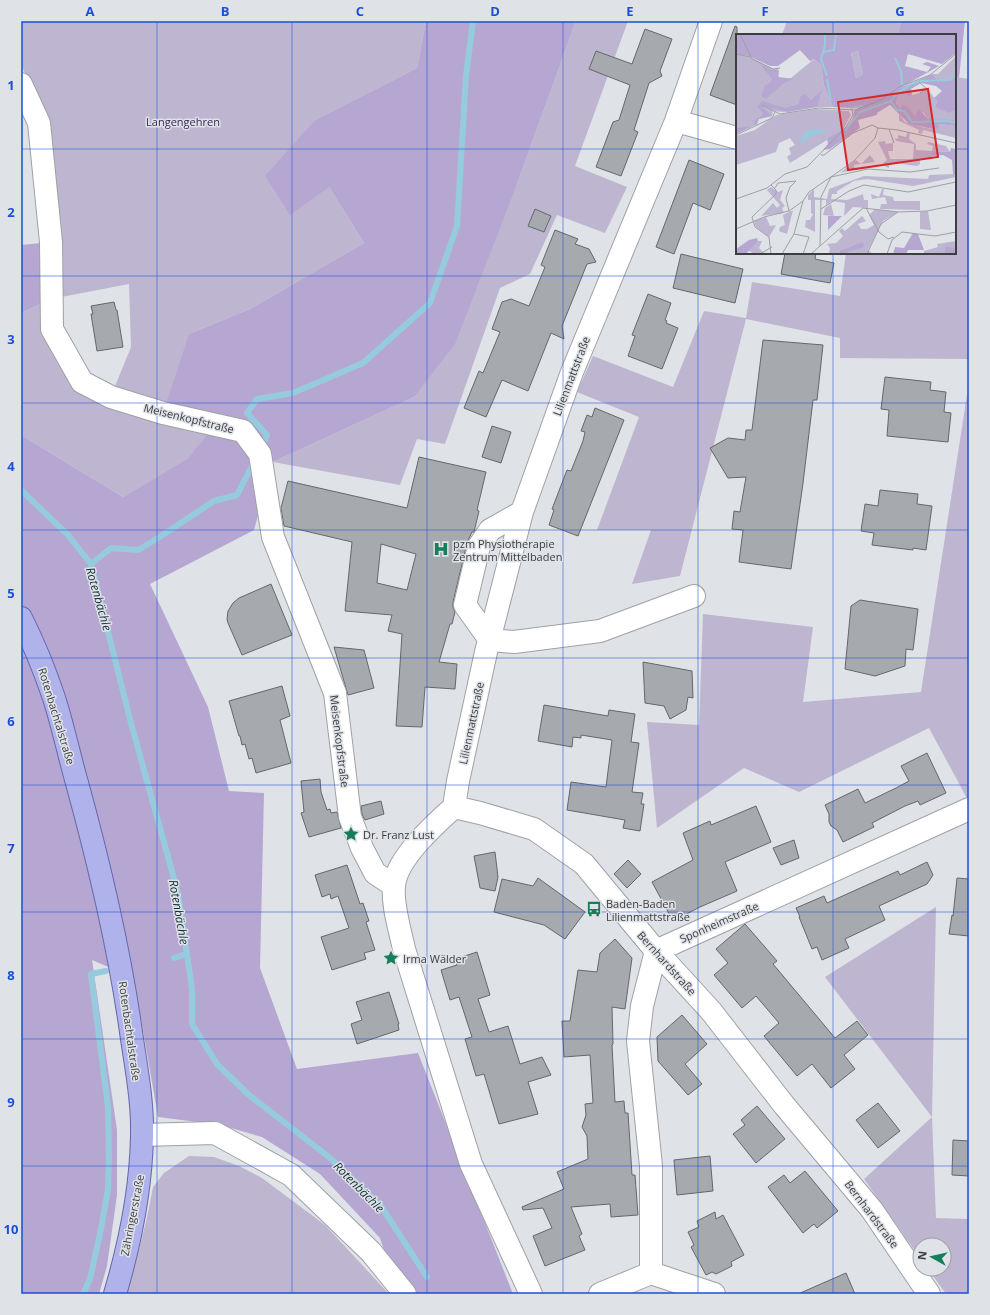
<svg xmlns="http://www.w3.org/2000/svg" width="990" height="1315" font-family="'Open Sans',sans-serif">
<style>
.green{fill:#beb6d1;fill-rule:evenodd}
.forest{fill:#b5a7d2}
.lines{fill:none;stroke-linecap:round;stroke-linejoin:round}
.stream{stroke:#96cbde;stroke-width:6}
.building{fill:#a6aaae;stroke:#64686b;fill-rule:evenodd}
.minor-casing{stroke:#9fa1a6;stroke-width:24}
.major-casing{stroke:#6567a8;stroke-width:24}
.minor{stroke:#fff;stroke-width:22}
.major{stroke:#b0b2ec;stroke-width:22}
.grid{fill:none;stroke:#1d4ed8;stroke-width:1;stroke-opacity:0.55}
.labels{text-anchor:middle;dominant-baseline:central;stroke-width:3;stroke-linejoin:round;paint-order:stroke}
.park-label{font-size:11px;fill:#3a255a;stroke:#dfe2e7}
.street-label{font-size:11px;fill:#3c3d3f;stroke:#dfe2e7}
.poi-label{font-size:11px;fill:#3c3d3f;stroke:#dfe2e7;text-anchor:start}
.water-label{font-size:12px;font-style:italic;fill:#122d36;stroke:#dfe2e7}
.inset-river{fill:none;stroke:#96cbde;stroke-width:2}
.inset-road{fill:none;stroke:#9ea0a4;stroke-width:1}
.view{fill:#d62828;fill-opacity:0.15;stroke:#d62828;stroke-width:2}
.inset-edge{fill:none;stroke:#3c3d3f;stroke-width:2}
.neatline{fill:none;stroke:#1d4ed8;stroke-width:1.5}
.grid-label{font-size:13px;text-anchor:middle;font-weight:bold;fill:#1d4ed8}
</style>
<rect width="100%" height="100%" fill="#dfe2e7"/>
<!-- green -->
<path class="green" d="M21 21H426L417 68 315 120 329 187 364 243 250 309 189 334 216 425 188 458 123 497 21 435V313L51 299 49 122 21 65ZM129 284 131 347 111 396 82 382 51 299Z
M576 21H628L575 166 627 187 605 233 557 215 530 274 500 288 445 444 417 439 400 485 273 462 414 397 517 184Z
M787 21H901L898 35H782Z
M955 77 969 79V359L840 358V338L746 319 680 576 632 584 651 530H597L639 417 577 392 593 356 673 387 704 311 746 318 752 282 840 296 846 253H955Z
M969 382V802L929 728 799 792 744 768 657 828 647 722 699 725 703 614 813 627 803 702 921 692Z
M936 907 932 1117 936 1218 969 1219V1294H946L928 1269H944V1245H920V1258L864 1179 932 1117 825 977Z
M189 1156 214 1157 239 1166 262 1178 325 1225 389 1294H127L146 1222 153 1187 164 1173Z"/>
<!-- forest -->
<path class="forest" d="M426 21H576L517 184 455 344 414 397 273 462 254 530 150 584 208 707 229 791 264 793 260 968 297 1069 418 1053 513 1294H398L380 1238 320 1174 262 1137 221 1125 158 1117 134 978 92 960 117 1130V1195L107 1266 99 1294H21V435L123 497 188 458 215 425 163 413 189 334 250 309 364 243 329 187 290 215 265 176 315 120 417 68Z
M901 21H965L959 78 955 77V35H898Z
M51 242V299L21 313V245Z"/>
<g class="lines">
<!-- stream -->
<path class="stream" d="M261 448 267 435 247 413 257 399 293 393 363 363 430 303 457 226 466 76 473 21
M21 490 68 535 91 564 131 723 178 893 192 989V1024L217 1064 249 1095 329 1157 381 1206 427 1277
M91 564 111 548 138 550 155 540 214 501 237 495 255 460
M174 958 186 954
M83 1294 90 1279 101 1229 108 1189 109 1158 108 1107 91 974 106 971"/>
</g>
<!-- building -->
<path class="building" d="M735 26 737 27V105L710 95Z
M645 29 672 39 660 71 662 76 649 83 634 130 638 132 621 176 596 167 613 122 619 120 630 85 589 69 596 51 632 64Z
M689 160 724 174 710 210 693 203 674 254 656 247Z
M535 209 551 216 544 232 528 226Z
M555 230 578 239 575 244 589 249 596 262 587 264 562 326 564 339 551 333 528 391 502 380 486 417 464 408 479 371 483 373 500 332 492 329 502 302 511 299 529 306 545 267 541 265Z
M785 253H816L815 259 834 263 830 283 781 274Z
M681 254 743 269 735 303 673 288Z
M648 294 671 303 665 320 667 321 666 323 678 328 662 369 628 356 635 336 632 335Z
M114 302 116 310H117L123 347 97 351 91 314H93L91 306Z
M763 340 823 345 817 400H813L803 483 791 569 739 562 743 530 732 529 734 511 740 512 746 477 728 478 710 448 728 438 745 440 746 430H752Z
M885 377 931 382 930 390 946 392 944 412 951 413 948 442 887 436 889 410 881 409Z
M595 408 624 420 578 536 549 525 554 510 552 509 567 470 571 471 583 441 585 432 581 431 587 415 592 417Z
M492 426 511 432 501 463 482 457Z
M419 457 486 472 477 510 479 511 474 532H472L467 543 453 602V607L455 612 452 624H450L439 662 457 664 455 689 425 687 422 727 396 726 402 634 388 631 392 615 345 611 352 542 284 526 281 508 288 481 407 508ZM381 544 416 554 407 590 377 583Z
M880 490 918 494 917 504 932 506 926 550 913 548V550L872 545 874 533 861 531 865 504 878 506Z
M271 584 292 635 242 655 228 623 227 619 228 611 233 603 239 598Z
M860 600 918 609 913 650 906 649 905 666 875 676 845 669 851 606Z
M334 647 364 650 374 688 348 695Z
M643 662 692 671 693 698 688 697 686 710 670 719 664 706 645 703Z
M282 686 290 716 280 720 291 763 256 773 252 758 249 759 245 744 242 745 240 736H239L229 701Z
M544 705 608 716 609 710 635 714 631 742 639 743 632 792 643 793 641 804H644L640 831 623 828 625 820 567 810 571 782 606 787 612 740 581 735V738L573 737 572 747 538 741Z
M927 753 946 793 920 805 918 801 905 806 872 823 874 827 843 842 837 830 831 826 829 822V814L825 805 858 789 865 803 896 788 909 781 901 766Z
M320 779 321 792 327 810 330 809 331 813 337 812 341 828 309 837 301 813 304 812 301 781Z
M381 801 384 814 365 820 362 814 361 806Z
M756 806 771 842 725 862 737 891 700 907 673 921 652 882 693 860 683 833 710 821 711 825Z
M794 840 799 858 781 865 773 848Z
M495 852 498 877 495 891 480 888 474 856Z
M628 860 641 874 627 888 614 874Z
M927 862 933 875 927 884 879 906 885 920 845 939 849 948 822 960 817 947 812 949 799 917H800L796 908 824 896 827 903 898 871 900 875Z
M347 865 360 904 363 903 369 921 366 922 375 950 364 953 366 959 332 970 321 937 349 928 338 896 331 899 330 894 322 897 315 875Z
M538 878 585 912 565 939 544 925 494 912 502 879 533 886Z
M957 878 969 879V936L949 934 952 915 953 916Z
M745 924 777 961 773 964 835 1038 857 1021 868 1035 844 1055 855 1069 831 1088 812 1064 797 1076 764 1036 779 1023 756 996 742 1008 714 975 728 963 716 949Z
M615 939 632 958 625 1009 612 1007 613 1044 612 1045 615 1102 624 1101 625 1113H628L632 1175H635L638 1215 611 1217 610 1204 571 1207 582 1234 579 1236 585 1250 545 1266 533 1236 552 1228 543 1208 523 1210 522 1207 564 1189 557 1172 588 1159 587 1136 582 1127 586 1115 585 1104 593 1103 590 1055 564 1057 562 1021H570L578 970 597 972 600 953Z
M477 952 490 995 478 999 489 1032 508 1026 520 1064 542 1057 551 1075 528 1082 538 1114 499 1124 484 1074 476 1076 465 1039 472 1037 459 997 450 1000 441 970 457 965 455 959Z
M389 992 399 1024H398L399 1030 357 1044 351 1024 362 1020 356 1002Z
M682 1015 707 1044 685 1064 702 1084 688 1095 658 1061 657 1037Z
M878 1103 900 1131 878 1148 856 1120Z
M757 1106 785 1139 756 1163 733 1134 745 1125 741 1120Z
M953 1140 969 1141V1176L952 1175Z
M710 1156 713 1191 677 1195 674 1160Z
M805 1171 838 1211 817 1228 814 1224 803 1233 768 1187 784 1175 790 1183Z
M715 1212 716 1219 723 1215 744 1255 731 1262 732 1266 716 1274 712 1272 706 1275 691 1247 694 1245 688 1232 699 1227 697 1221Z
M846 1273 855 1294H798Z"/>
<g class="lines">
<defs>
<path id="minor" d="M21 84 39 123 51 242 52 329 82 382 111 397 163 413 243 431 260 454 273 537 335 693 350 817 362 848 375 873 393 885
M676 121 737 138
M522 512 490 530 479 546 465 605 490 640 514 642 600 631 694 596
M454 807 458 781 486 652 522 512 572 372 676 121 711 21
M142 1135 215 1133 291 1175 371 1252 405 1294
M651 1273 714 1294
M531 1294 471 1164 404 949C400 930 392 905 394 886 396 859 435 824 454 807L480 813 534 829 584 864 656 951 711 1011 784 1105 872 1210 929 1294
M600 1294 651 1273V1166L638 1041 642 1006 656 951 969 809"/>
<path id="major" d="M21 618C34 644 45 671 54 698 63 726 69 755 77 783 99 863 118 943 130 1025 135 1062 143 1099 142 1136 141 1190 130 1243 115 1294"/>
</defs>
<!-- minor casing -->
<use href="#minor" class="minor-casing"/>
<!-- major casing -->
<use href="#major" class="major-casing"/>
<!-- minor -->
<use href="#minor" class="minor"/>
<!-- major -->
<use href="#major" class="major"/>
</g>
<!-- grid -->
<path class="grid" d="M157 21V1294M292 21V1294M427 21V1294M563 21V1294M698 21V1294M833 21V35M21 149H737M955 149H969M833 253V1294M21 276H969M21 403H969M21 530H969M21 658H969M21 785H969M21 912H969M21 1039H969M21 1166H969"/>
<!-- icons -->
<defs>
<symbol id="hospital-bare" viewBox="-9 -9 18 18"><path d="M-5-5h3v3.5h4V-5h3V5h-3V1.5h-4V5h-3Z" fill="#147f5a" stroke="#dfe2e7" stroke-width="2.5" paint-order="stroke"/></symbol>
<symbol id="sight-bare" viewBox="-9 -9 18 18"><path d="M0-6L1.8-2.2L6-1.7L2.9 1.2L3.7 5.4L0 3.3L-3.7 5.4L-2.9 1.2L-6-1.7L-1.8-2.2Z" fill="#147f5a" stroke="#dfe2e7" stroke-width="2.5" paint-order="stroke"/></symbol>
<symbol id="bus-bare" viewBox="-9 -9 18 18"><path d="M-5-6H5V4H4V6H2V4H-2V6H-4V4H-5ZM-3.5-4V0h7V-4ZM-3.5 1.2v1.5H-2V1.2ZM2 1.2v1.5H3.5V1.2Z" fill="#147f5a" stroke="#dfe2e7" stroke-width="2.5" paint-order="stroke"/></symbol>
</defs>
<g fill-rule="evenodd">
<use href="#hospital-bare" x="430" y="538" width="22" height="22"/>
<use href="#sight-bare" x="340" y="823" width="22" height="22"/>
<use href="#bus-bare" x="583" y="898" width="22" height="22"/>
<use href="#sight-bare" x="380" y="947" width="22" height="22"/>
</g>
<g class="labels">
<!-- park labels -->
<g class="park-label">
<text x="183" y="121">Langengehren</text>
</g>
<!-- street labels -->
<g class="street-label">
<text transform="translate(571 376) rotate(-69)">Lilienmattstraße</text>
<text transform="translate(189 418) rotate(14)">Meisenkopfstraße</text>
<text transform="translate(57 716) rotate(73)">Rotenbachtalstraße</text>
<text transform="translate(471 723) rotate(-78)">Lilienmattstraße</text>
<text transform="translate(340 741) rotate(83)">Meisenkopfstraße</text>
<text transform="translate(719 922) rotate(-24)">Sponheimstraße</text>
<text transform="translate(667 963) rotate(48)">Bernhardstraße</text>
<text transform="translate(130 1031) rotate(82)">Rotenbachtalstraße</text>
<text transform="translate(872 1214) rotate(53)">Bernhardstraße</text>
<text transform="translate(132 1215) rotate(-79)">Zähringerstraße</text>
</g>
<!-- poi labels -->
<g class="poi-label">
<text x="453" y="543">pzm Physiotherapie<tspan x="453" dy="13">Zentrum Mittelbaden</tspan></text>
<text x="363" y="834">Dr. Franz Lust</text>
<text x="606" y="903">Baden-Baden<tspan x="606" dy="13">Lilienmattstraße</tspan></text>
<text x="403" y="958">Irma Wälder</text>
</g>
<!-- water labels -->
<g class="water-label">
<text transform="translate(99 599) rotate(74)">Rotenbächle</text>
<text transform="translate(179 912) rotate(80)">Rotenbächle</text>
<text transform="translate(359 1187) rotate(45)">Rotenbächle</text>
</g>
</g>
<!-- overview -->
<g transform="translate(736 34)">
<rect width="220" height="220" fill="#dfe2e7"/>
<path d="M122 17 127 40 120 44 115 19ZM0 20 15 23 37 35H42L43 46 55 44 78 25 85 31 88 52 97 73H81L47 78 37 77 36 82 22 85 21 90 0 100ZM220 22V40L214 45 201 46 197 40H202ZM192 56 201 67 199 73 214 78 220 76V87L192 85 187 78 179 83 171 72 165 74 160 69 163 60 170 58 176 61ZM80 75 113 77 115 81 107 96 54 129 51 123 55 120 53 114 59 111 54 104 43 109 40 118 0 131V102L19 96 40 81ZM163 79 169 88 185 93 201 96 203 90 220 92V104L187 96 186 100 182 99 183 96 163 87ZM171 99H174L173 105 180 110V116L196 117 197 112 191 110 192 108 210 112 214 118 197 117 196 124 184 125V130L181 132 158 129 153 131V134L150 133 147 129 151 126 142 108 149 107 150 110 157 109V117H152L154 125H177L178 110 160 107 159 104 162 105V101L170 103ZM134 121 139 128 118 131 119 135 104 139 120 126 125 130ZM220 140V143L177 152 131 145 118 147 101 157V160H96L95 165 111 166 127 160 128 166H132V174L117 173 108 182 109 169 96 167 90 171V166H79V198L69 193 70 186H74L77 180 75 179V166H72V161L78 155V163L91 165 93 155 128 142 192 145 193 141ZM35 153 42 158 47 156 44 166 49 172 46 174 48 179 25 182 37 169 41 174 44 171 31 156ZM146 155H148L147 161 157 163 158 167H184V176L144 175 145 170H151L149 163 136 165 135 160 143 163ZM95 170 98 182 87 181 89 174ZM139 175 162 178 147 187 132 216 137 220H93L94 214 91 210 100 209 107 202 103 197 106 194 109 197 126 182 130 187 122 190 125 195H131L138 191 133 181ZM57 176 51 200 43 197 44 193 49 191 47 181ZM192 177 195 196 184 195V178ZM30 183 34 192 40 191 33 203 20 193 18 187ZM22 207H26L23 214 29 220H18L12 216ZM220 207V216L209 212V217L204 220H188V217L202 213 201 210Z" fill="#beb6d1"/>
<path d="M0 0H220V19L206 30 172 20 169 32 191 38 195 33 186 30 191 28 203 32 164 54 197 40 201 46 214 45 220 40V76L213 79 199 73 201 67 198 64 206 57 200 52 185 49 175 55 176 61 172 62 170 58 163 60 160 69 165 74 166 71 171 72 179 82 183 75 192 85 218 86 220 92 203 90 202 96 173 90 154 71 141 79V81L122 86 124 94 94 115 87 116 92 110 91 105 111 93 117 84 118 77 127 71 116 74 97 73 88 52 85 31 78 25 74 27 64 16 42 32H34L13 22 0 20ZM122 17 127 40 120 44 115 19ZM24 30 36 36H43L42 43 58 45 48 49 30 65 25 62 29 51 33 50 36 45ZM86 56 81 73 52 78 26 72 36 82 23 85 21 90 0 100V94L18 92 19 86 26 82 27 79 21 73 26 67 49 74 63 70 64 63 69 60 75 66ZM215 114 220 115V140H217L216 126 207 121 196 122V117L214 118ZM92 182H106L92 196ZM177 199 182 200 188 216H172L170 220H157L159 213 168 214ZM21 204 22 207 10 220H0V215L13 206ZM127 208 128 213 104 220V217ZM209 212 219 214 220 220H204L209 217Z" fill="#b5a7d2" fill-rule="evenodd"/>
<path d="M77 95 92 96 73 103 63 111 69 98Z" fill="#96cbde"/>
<path class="inset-river" d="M89 0V11L85 25 91 42M85 23 88 18 98 16 100 0M159 24 165 37 166 51M91 45 95 67M155 68 161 76 168 77 176 88 213 87 220 89M114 74 127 72M109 97 124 78 155 67 160 60 176 50 185 47 214 46 220 42"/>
<path class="inset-road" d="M4 0 16 25 37 35 44 34M0 20 15 23M183 48 191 55 184 59M26 71 44 80 83 74 119 76 145 66 163 53 194 41 220 20M142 94 162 96 220 109M153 95 158 109M0 101 36 84 39 78M35 151 40 156V160L16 183 19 193 33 203 35 220M39 154 42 149 60 147 54 153 50 164 53 177M0 165 31 154 49 140 71 133 110 93 117 81 116 76M130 174 143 198 152 205 158 203M85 175 113 157 128 151 172 158 220 148M0 195 28 183 53 177 67 167M58 200 73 203 67 220M84 212 85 163 95 143 132 135 174 138 203 134M24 220 36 213M46 220 58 200 67 167 73 158 118 127 139 104 142 94 136 91 117 99 88 121H85M75 220 127 174 162 178 191 177 220 171M131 220 145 190 162 178M151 220 156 206 166 198 199 202 220 198"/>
<path class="view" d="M192 55 202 123 112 136 102 68Z"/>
<rect width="220" height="220" class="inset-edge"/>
</g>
<!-- border -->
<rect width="990" height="1315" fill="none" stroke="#dfe2e7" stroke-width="44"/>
<!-- north arrow -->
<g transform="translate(932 1257) rotate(278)"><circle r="19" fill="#dfe2e7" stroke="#9ea0a4"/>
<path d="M0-3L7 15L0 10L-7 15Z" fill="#147f5a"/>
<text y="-6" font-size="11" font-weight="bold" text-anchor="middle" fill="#3c3d3f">N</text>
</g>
<rect x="22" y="22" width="946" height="1271" class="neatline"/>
<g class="grid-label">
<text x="90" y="16">A</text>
<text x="225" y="16">B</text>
<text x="360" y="16">C</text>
<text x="495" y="16">D</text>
<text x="630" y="16">E</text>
<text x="765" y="16">F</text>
<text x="900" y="16">G</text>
<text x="11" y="90">1</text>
<text x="11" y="217">2</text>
<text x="11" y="344">3</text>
<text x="11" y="471">4</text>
<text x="11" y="598">5</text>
<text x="11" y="726">6</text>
<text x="11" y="853">7</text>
<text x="11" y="980">8</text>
<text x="11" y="1107">9</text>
<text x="11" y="1234">10</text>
</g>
</svg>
